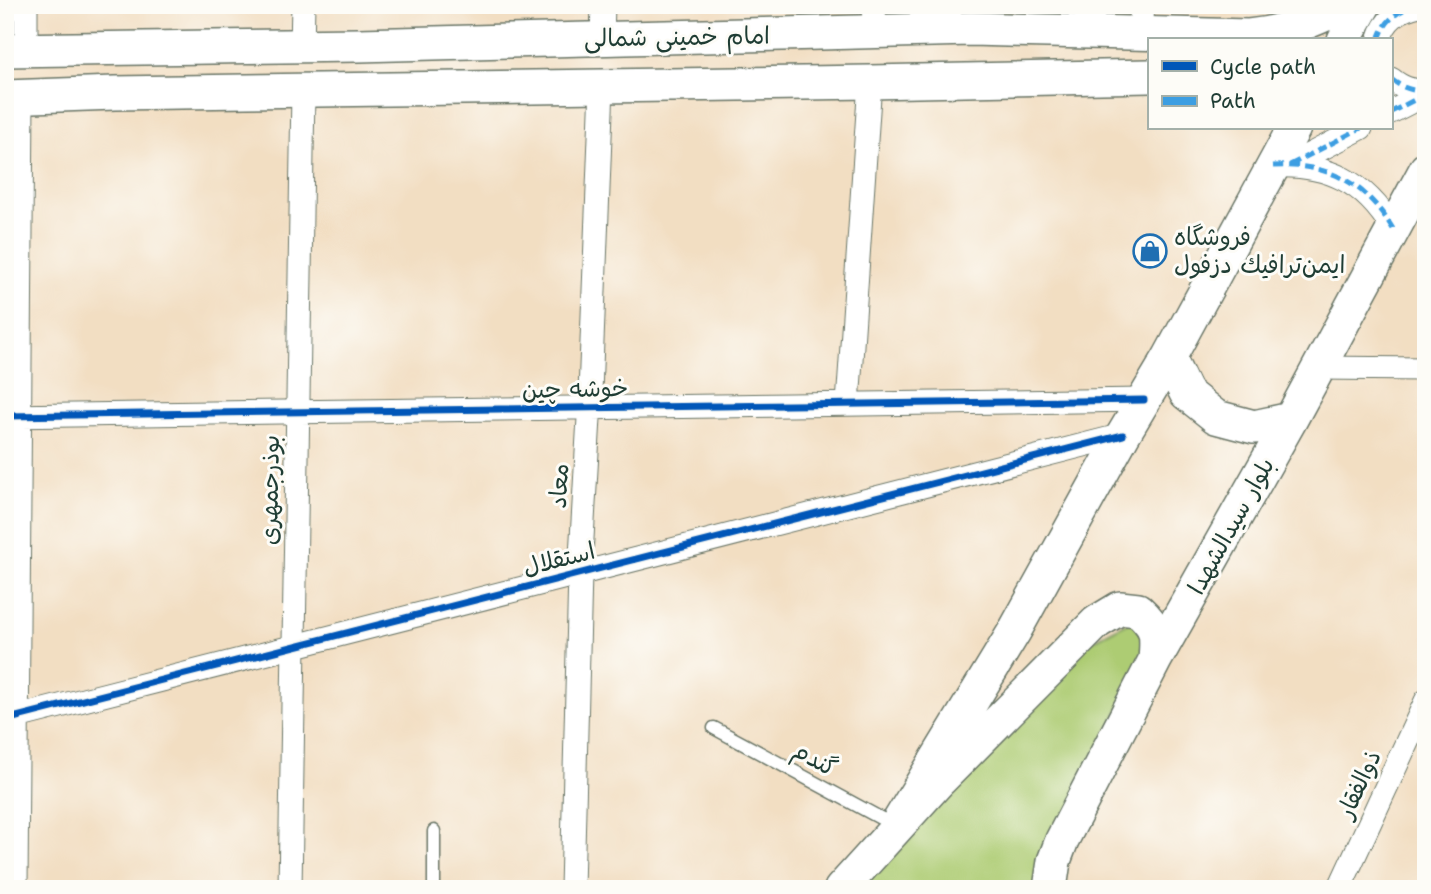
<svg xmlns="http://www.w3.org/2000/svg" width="1431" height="894" font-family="'Shantell Sans','Playpen Sans Arabic',sans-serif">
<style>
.green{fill:#adcc73;stroke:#668454;stroke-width:2}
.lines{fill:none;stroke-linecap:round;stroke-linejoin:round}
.lane-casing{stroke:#697566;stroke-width:15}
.street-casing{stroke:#697566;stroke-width:25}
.secondary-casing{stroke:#697566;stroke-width:36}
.lane{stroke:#fff;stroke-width:12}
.street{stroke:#fff;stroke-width:23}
.secondary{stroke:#fff;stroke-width:33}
.quiet{stroke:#3c9ee2;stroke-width:5;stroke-dasharray:10 5;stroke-linecap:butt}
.cycleway-casing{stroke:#fdfcf7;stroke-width:11}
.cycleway{stroke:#0057b8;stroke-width:7}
.labels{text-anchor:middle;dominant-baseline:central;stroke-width:6;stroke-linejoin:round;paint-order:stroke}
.street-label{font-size:24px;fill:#1f3d34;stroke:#fdfcf7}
.poi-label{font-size:24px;fill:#1f3d34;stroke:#fdfcf7;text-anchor:start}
</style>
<rect width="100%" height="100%" fill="#fdfcf7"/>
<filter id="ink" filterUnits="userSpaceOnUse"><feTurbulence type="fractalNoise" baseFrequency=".0143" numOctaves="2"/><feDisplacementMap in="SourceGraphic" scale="14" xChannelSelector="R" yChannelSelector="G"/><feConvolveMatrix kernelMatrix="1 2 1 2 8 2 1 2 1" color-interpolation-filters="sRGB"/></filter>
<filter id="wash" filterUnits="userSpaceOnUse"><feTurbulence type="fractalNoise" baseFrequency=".00686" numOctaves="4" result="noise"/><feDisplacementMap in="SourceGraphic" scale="28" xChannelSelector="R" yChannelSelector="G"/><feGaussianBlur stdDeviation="1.57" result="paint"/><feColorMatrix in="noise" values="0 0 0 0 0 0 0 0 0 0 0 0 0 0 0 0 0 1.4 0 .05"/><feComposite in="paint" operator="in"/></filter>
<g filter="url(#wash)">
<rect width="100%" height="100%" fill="#f2dec2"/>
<!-- green -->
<path class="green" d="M1132 620 1148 646 1037 889H857L1088 643Z"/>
</g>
<g filter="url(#ink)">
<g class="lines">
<defs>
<path id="lane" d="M714 728 895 826
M434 831V889"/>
<path id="street" d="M873 32 874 5
M1140 33 1142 5
M602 39 603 5
M1379 40C1385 19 1399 9 1420 5
M302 45 303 5
M26 50V5
M1391 79C1402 88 1411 91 1426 91
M1391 112 1426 94
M1290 165 1361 128
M1273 166C1328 163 1365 182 1393 229
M1318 368 1426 369
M848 404 870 82
M5 416 1144 400
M5 720 1123 435
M16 889 22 97
M290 889 303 91
M572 889 580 573 589 418 602 86
M1339 889 1426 701"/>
<path id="secondary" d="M1344 40 1364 5
M5 50 359 45 971 29 1249 36C1284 32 1312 22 1344 5
M5 97 115 93 870 82 1149 76
M1169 358 1186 393 1216 417 1254 427 1291 419
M896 826 1014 632 1123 435 1169 358 1294 128
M841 889 940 780 1097 622 1120 608 1138 610C1158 628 1157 634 1155 660
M1050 889 1054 861 1062 840 1155 660 1291 419 1426 169"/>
</defs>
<!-- lane casing -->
<use href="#lane" class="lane-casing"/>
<!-- street casing -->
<use href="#street" class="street-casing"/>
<!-- secondary casing -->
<use href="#secondary" class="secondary-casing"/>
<!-- lane -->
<use href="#lane" class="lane"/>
<!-- street -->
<use href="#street" class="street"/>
<!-- secondary -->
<use href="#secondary" class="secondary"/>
<!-- quiet -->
<path class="quiet" d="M1379 40C1385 19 1399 9 1420 5
M1391 79C1402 88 1411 91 1426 91
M1391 112 1426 94
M1290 165 1361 128
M1273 166C1328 163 1365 182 1393 229"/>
<defs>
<path id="cycleway" d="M5 416 1144 400
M5 720 1123 435"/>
</defs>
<!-- cycleway casing -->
<use href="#cycleway" class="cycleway-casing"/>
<!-- cycleway -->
<use href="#cycleway" class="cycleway"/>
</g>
</g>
<!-- icons -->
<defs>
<symbol id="shop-ring" viewBox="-11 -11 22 22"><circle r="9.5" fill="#fdfcf7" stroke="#1f6fb2" stroke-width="1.5"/><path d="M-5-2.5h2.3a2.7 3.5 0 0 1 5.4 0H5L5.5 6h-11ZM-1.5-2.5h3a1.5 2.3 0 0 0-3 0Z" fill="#1f6fb2"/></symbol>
</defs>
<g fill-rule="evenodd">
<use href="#shop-ring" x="1131" y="232" width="38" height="38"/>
</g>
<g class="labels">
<!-- street labels -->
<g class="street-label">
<text transform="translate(677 37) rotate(-1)">امام خمینی شمالی</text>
<text transform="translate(575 389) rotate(-1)">خوشه چین</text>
<text transform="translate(559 486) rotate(-87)">معاد</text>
<text transform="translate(270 490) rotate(-89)">بوذرجمهری</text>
<text transform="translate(1231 526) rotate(-61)">بلوار سیدالشهدا</text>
<text transform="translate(559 559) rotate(-14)">استقلال</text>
<text transform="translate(815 759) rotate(29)">گندم</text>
<text transform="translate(1359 784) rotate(-65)">ذوالفقار</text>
</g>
<!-- poi labels -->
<g class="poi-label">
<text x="1174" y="237">فروشگاه<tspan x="1174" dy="28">ايمن‌ترافيك دزفول</tspan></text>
</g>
</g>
<!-- margin -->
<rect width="1431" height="894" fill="none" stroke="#fdfcf7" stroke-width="28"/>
<!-- legend -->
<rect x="1148" y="38" width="245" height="91" fill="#fdfcf7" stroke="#a4b0a9" stroke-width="2"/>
<rect x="1162" y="61" width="35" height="10" fill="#0057b8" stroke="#a4b0a9" stroke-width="2"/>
<text x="1210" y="74" font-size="21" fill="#1f3d34">Cycle path</text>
<rect x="1162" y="96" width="35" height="10" fill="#3c9ee2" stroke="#a4b0a9" stroke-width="2"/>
<text x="1210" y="108" font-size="21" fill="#1f3d34">Path</text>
</svg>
